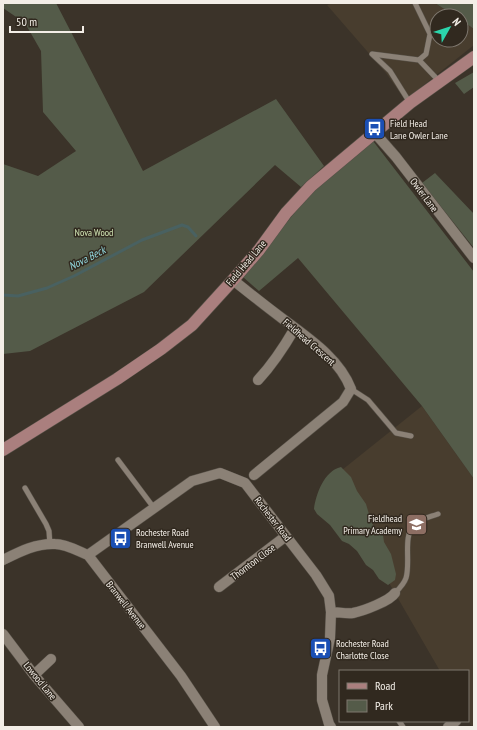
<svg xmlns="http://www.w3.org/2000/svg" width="477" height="730" font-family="'PT Sans Narrow',sans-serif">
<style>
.built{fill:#483d2e}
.green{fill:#545b49}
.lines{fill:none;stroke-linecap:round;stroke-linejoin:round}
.stream{stroke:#496161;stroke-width:3}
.lane-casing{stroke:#585249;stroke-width:6}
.street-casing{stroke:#585249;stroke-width:11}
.secondary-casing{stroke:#585249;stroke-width:13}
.lane{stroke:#8b8176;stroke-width:5}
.street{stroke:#8b8176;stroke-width:10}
.secondary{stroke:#aa7f7e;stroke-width:12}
.labels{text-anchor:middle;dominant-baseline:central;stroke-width:3;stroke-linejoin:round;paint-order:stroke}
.poi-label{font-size:10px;fill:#f3eee7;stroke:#31291f;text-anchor:start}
.street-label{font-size:10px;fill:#f3eee7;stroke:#31291f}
.park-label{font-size:10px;fill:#d2e7b5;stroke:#31291f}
.water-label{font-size:11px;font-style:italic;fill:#90d5db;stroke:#31291f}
</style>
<rect width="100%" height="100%" fill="#3b3329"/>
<!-- built -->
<path class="built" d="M333 3H435L455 16H437V40H461V20L474 29V45L405 100 386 73 327 5Z
M422 406 474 479V727H472L468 720V671H440L385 576 332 478Z"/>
<!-- green -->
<path class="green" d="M3 3H56L143 171 276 99 324 166 301 187 275 165 144 292 30 351 3 354V164L38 176 76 151 43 112 41 51 25 23 3 8Z
M435 3H474V29L461 20V16H455Z
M474 72V87L464 94 455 83Z
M373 141 474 272V479L422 406 298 258 259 291 243 277 312 191Z
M435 173 474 214V248L422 183Z
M341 467 351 477 357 491 366 504 371 521 374 527 383 535 384 542 391 554 396 574 395 580 388 585 379 579 373 570 366 565 357 551 349 544 342 541 330 525 317 514 314 509C316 494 324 471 341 467Z"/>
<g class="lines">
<!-- stream -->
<path class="stream" d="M3 295 18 296 47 288 74 276 142 240 182 225 188 227 196 236"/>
<defs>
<path id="lane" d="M415 3 430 34 426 54 419 60
M410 103 390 71 372 54 419 60 439 81
M351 389 368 400 396 433 411 436
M118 460 154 508
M25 488 46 524 49 531 50 545
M395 593C400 588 404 584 406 578 411 562 402 535 415 524 422 518 430 517 438 514
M399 721 403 727"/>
<path id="street" d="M374 132 396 157 474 258
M233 280C248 292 263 304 279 316 305 336 339 357 351 389L343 402 254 475
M258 380C273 364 284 347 295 328
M88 555 192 481 220 473 245 483 316 575 329 596 331 612 330 638 322 675V700L329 724 331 727
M3 560C19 552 36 543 55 544 66 544 78 551 88 555L181 676 215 727
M219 587 286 536
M331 612C338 612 347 614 353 613 363 611 390 601 395 593
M3 634 34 675 79 727
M34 675 51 659
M448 727 456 721"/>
<path id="secondary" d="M3 450 117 379 161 349 192 325 233 280 259 250 286 213 311 186 410 103 474 57"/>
</defs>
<!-- lane casing -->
<use href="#lane" class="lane-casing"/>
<!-- street casing -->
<use href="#street" class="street-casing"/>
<!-- secondary casing -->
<use href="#secondary" class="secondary-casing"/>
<!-- lane -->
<use href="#lane" class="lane"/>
<!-- street -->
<use href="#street" class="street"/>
<!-- secondary -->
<use href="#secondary" class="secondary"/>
</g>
<!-- icons -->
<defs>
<symbol id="bus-square" viewBox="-11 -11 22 22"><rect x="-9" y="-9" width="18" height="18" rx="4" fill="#1a4fb4" stroke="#31291f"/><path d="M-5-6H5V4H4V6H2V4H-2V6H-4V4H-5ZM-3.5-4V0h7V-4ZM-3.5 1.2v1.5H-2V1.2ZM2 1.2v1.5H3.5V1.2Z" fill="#fff"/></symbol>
<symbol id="school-square" viewBox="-11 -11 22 22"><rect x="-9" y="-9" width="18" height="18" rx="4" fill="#8d6e63" stroke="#31291f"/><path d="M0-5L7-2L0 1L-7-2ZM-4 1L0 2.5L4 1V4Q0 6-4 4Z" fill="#fff"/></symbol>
</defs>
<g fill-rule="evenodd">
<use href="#bus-square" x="362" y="116" width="25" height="25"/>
<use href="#school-square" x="404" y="512" width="25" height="25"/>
<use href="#bus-square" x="108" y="526" width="25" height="25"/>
<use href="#bus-square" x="308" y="636" width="25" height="25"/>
</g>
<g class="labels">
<!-- poi labels -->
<g class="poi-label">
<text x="390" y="123">Field Head<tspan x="390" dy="12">Lane Owler Lane</tspan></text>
<text x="402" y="518" text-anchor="end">Fieldhead<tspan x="402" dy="12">Primary Academy</tspan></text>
<text x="136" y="532">Rochester Road<tspan x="136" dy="12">Branwell Avenue</tspan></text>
<text x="336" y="643">Rochester Road<tspan x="336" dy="12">Charlotte Close</tspan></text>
</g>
<!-- street labels -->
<g class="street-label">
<text transform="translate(424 195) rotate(53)">Owler Lane</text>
<text transform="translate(246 263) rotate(-50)">Field Head Lane</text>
<text transform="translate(309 342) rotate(41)">Fieldhead Crescent</text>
<text transform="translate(273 519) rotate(52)">Rochester Road</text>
<text transform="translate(253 562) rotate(-37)">Thornton Close</text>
<text transform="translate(126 605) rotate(52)">Branwell Avenue</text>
<text transform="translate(40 681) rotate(51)">Lowood Lane</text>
</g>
<!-- park labels -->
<g class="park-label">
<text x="94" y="232">Nova Wood</text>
</g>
<!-- water labels -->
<g class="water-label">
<text transform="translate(87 258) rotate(-27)">Nova Beck</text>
</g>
</g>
<!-- border -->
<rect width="477" height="730" fill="none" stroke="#f3eee7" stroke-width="8"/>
<!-- legend -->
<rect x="339" y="670" width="130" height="52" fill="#31291f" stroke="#7f786f"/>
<rect x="347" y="683" width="20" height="6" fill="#aa7f7e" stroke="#7f786f"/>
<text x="375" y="690" font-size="12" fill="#f3eee7">Road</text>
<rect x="347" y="700" width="20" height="12" fill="#545b49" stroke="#7f786f"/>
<text x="375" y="710" font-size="12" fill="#f3eee7">Park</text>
<!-- north arrow -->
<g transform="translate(449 28) rotate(51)"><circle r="19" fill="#31291f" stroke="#7f786f"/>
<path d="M0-3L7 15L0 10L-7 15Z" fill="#2bd5ac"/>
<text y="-6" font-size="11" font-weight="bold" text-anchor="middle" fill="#f3eee7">N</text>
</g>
<!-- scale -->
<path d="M10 26v6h73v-6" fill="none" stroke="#f3eee7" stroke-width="2"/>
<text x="16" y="26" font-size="12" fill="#f3eee7" stroke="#31291f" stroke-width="3" paint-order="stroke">50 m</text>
</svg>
